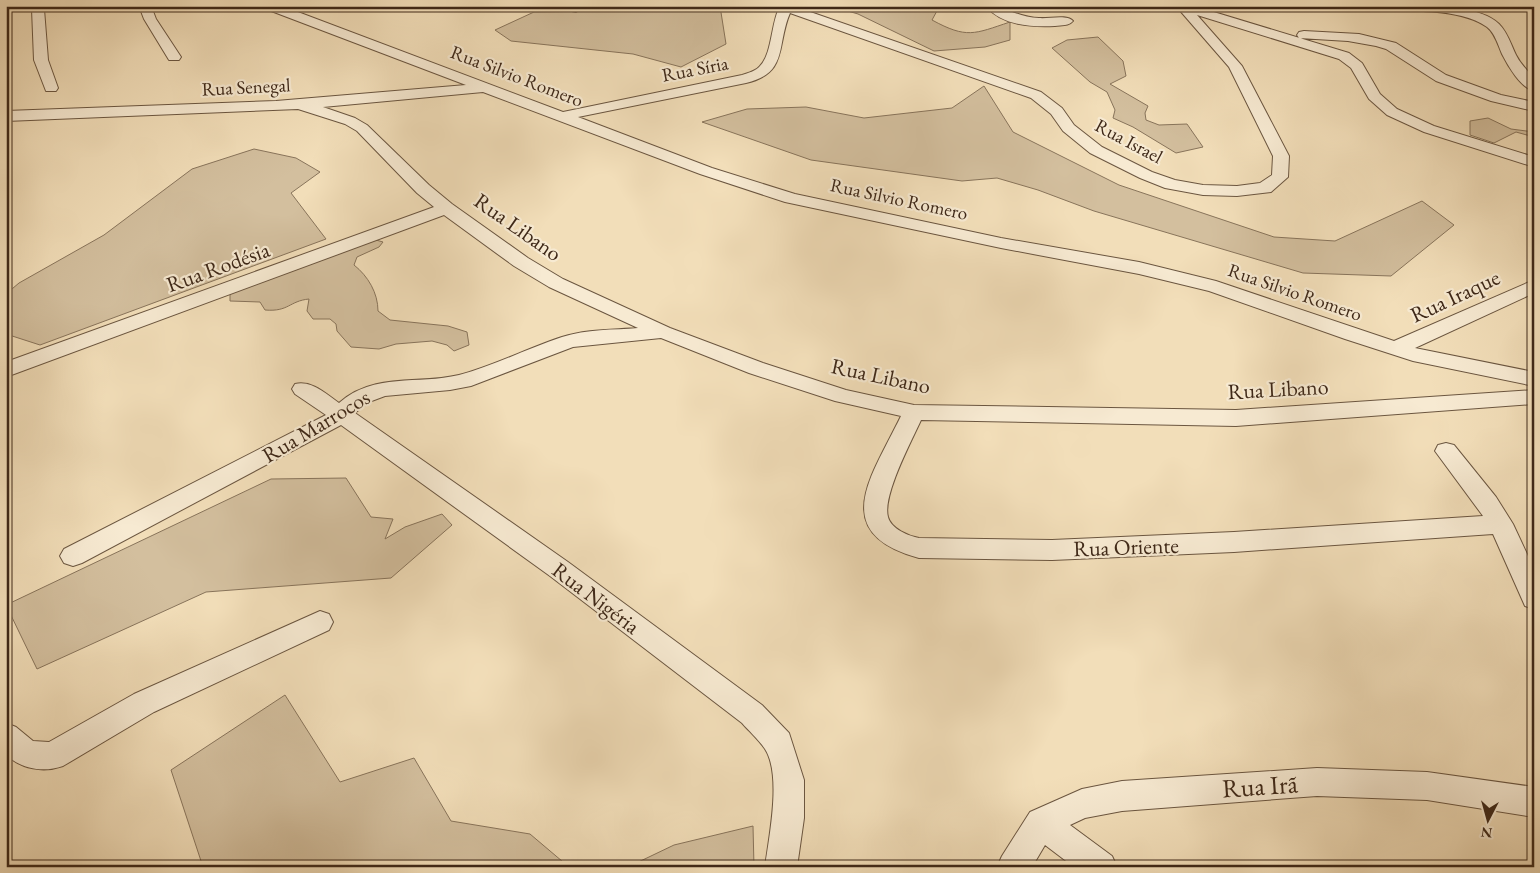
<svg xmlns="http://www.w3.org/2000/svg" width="1540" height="873" font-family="'EB Garamond',serif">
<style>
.green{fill:#d3bf9e;stroke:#88745b}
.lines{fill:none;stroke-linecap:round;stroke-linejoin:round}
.minor-casing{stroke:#6b5640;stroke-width:2}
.minor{fill:#f7ead2;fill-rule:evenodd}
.labels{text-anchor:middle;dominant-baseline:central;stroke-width:4.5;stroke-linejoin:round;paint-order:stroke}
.far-street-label{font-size:19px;fill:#3e2818;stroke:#f7ead2}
.street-label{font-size:22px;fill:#3e2818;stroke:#f7ead2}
.near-street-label{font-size:26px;fill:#3e2818;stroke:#f7ead2}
</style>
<rect width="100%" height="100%" fill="#f2deb9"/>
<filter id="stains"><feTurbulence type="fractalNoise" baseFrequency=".004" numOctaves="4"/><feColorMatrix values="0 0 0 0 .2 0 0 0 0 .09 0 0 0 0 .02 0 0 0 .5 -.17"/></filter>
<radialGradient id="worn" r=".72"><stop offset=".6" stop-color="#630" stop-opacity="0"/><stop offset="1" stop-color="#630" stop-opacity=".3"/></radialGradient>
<!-- green -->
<path class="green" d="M614 6H720L726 44 681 67 633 54 511 41 495 30 534 12 599 11Z
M831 6H900L906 8 938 9 932 20C967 39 974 34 1010 22V40L985 47 934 51 858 14Z
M1098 37 1123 61 1126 76 1110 84 1148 106 1145 113 1146 120 1159 125 1187 124 1203 147 1176 153 1133 127 1113 118 1115 110 1107 92 1090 82 1052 48 1067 40Z
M984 86 1013 132 1119 185 1274 237 1335 241 1422 201 1454 225 1391 276 1303 273 1094 211 1038 190 997 178 962 181 811 160 702 122 747 109 806 107 864 118 952 108Z
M1488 118 1511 129 1534 132V137L1516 132 1494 143 1470 135V121Z
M254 149 296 158 320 172 291 193 326 239 40 345 6 334V294L19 283 104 235 192 169Z
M376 240 383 242 379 247 357 257 354 265C368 276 378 293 378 311L390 320 448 326 467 332 469 345 454 351 447 345 432 341 396 344 379 349 351 347 337 331 336 324 330 319H313L307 311 309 299C289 301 289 312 265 310L260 302 230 301V291L350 246Z
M346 478 371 517 393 519 385 539 405 527 442 514 452 525 391 578 206 592 37 669 6 605 271 479Z
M285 695 340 782 414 758 451 821 530 834 569 867H203L171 770Z
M753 826 754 867H628L674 845Z"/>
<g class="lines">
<defs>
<path id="minor" d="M30 6H42L44 9 48 60 58 88 56 91H46L34 60 32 9Z
M139 6H151L156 19 181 57 179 60H169L144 19Z
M264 6H282L563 112 742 75C748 73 756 71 760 66 772 54 771 25 779 8L778 6H793L1041 92 1062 108 1074 125 1102 147 1152 172 1175 180 1203 185 1237 186 1260 183 1272 175 1273 156 1229 67 1176 6H1194L1349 53 1362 63 1380 94 1397 109 1434 126 1534 157V167L1424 132 1387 115 1369 99 1351 68 1339 59 1197 15 1242 66 1289 156 1288 177 1271 192 1237 196 1203 195 1165 188 1140 178 1090 153 1063 131 1051 114 1031 98 790 13C776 45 789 73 746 83L578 117 712 168 795 194 1001 238 1139 262 1216 281 1394 341 1534 280V293L1415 348 1534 372V386L1413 361 1345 339 1209 291 1139 274 1001 248 785 202 700 174 483 92 323 107 355 118 367 125 429 185 452 204 528 258 563 279 670 328 763 363 846 390 914 405 1236 410 1534 390V404L1236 426 921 420C912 440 882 496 888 517 891 529 909 536 919 538L1052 540 1234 532 1483 516 1435 451 1438 445 1446 443 1454 445 1496 497 1513 524 1534 569V609L1525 606 1493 534 1234 552 1052 560 919 558C827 533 872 476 901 416L835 401 749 373 661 338 573 347 471 386 450 390 385 396 369 402 356 412 355 413 568 562 762 705 789 733 804 780V818L797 867H765C769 837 782 775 765 749 759 740 749 731 742 723L550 576 341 425 82 563 73 566 64 563 60 556 64 549 326 415 295 394 292 389 295 384C312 380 326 394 339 403 374 372 418 385 459 375 494 366 528 348 562 337 586 329 614 330 638 328L549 287 514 266 444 215 6 377V362L434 207 417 193 357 131 345 124 298 109 6 121V111L276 101 466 85 266 9Z
M561 6H581L582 8 576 12 563 9Z
M986 6C1005 6 1019 18 1039 18 1049 19 1067 14 1073 21 1069 26 1062 25 1055 26 1032 27 1002 26 986 6Z
M1364 6C1398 6 1475 0 1499 24 1508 33 1511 45 1516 55 1524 71 1534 71 1534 91 1521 88 1508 66 1502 54 1498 45 1495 33 1487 27 1459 7 1404 11 1370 10Z
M1304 31 1359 34 1396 43 1446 75 1501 95 1534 102V111L1491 101 1436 81 1386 49 1376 46 1348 41 1299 38 1297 35 1299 32Z
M320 611 329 614 333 622 329 630 154 712 63 766C43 773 22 769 6 755V723L16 727 33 741 49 742 134 694Z
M1317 768 1427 772 1534 787V817L1427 800 1317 796 1122 811 1085 818 1070 825 1112 856 1117 867H1074L1045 845 1032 867H997L1002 856 1030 812 1082 789 1122 781Z"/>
</defs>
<!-- minor casing -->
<use href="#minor" class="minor-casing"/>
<!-- minor -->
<use href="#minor" class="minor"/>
</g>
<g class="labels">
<!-- far-street labels -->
<g class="far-street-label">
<text transform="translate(695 69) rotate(-11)">Rua Síria</text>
<text transform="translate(517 76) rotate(21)">Rua Silvio Romero</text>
<text transform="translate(246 87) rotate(-3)">Rua Senegal</text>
<text transform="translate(1129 141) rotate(28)">Rua Israel</text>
<text transform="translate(899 199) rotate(12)">Rua Silvio Romero</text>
<text transform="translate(1295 292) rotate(19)">Rua Silvio Romero</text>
</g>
<!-- street labels -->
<g class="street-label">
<text transform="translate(518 227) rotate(35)">Rua Libano</text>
<text transform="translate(218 267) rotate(-20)">Rua Rodésia</text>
<text transform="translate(1455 296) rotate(-25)">Rua Iraque</text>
<text transform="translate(881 376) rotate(12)">Rua Libano</text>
<text transform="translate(1278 389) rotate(-3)">Rua Libano</text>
<text transform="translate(316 426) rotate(-31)">Rua Marrocos</text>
<text transform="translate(1126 547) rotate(-2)">Rua Oriente</text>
<text transform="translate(596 598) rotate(37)">Rua Nigéria</text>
</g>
<!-- near-street labels -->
<g class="near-street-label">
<text transform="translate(1260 786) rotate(-4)">Rua Irã</text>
</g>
</g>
<!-- margin -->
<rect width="1540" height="873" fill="none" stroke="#f2deb9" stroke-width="25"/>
<rect x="8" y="8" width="1525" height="858" fill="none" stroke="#3e2818" stroke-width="2.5"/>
<rect x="12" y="12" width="1515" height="848" fill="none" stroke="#3e2818"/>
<!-- north arrow -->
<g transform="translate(1488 820) rotate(186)" stroke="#f7ead2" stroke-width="4" paint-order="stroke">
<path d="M0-4L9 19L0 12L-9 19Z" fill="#3e2818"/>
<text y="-8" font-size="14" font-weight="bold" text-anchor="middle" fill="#3e2818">N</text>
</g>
<rect width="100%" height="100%" filter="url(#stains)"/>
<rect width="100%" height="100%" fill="url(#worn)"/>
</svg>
